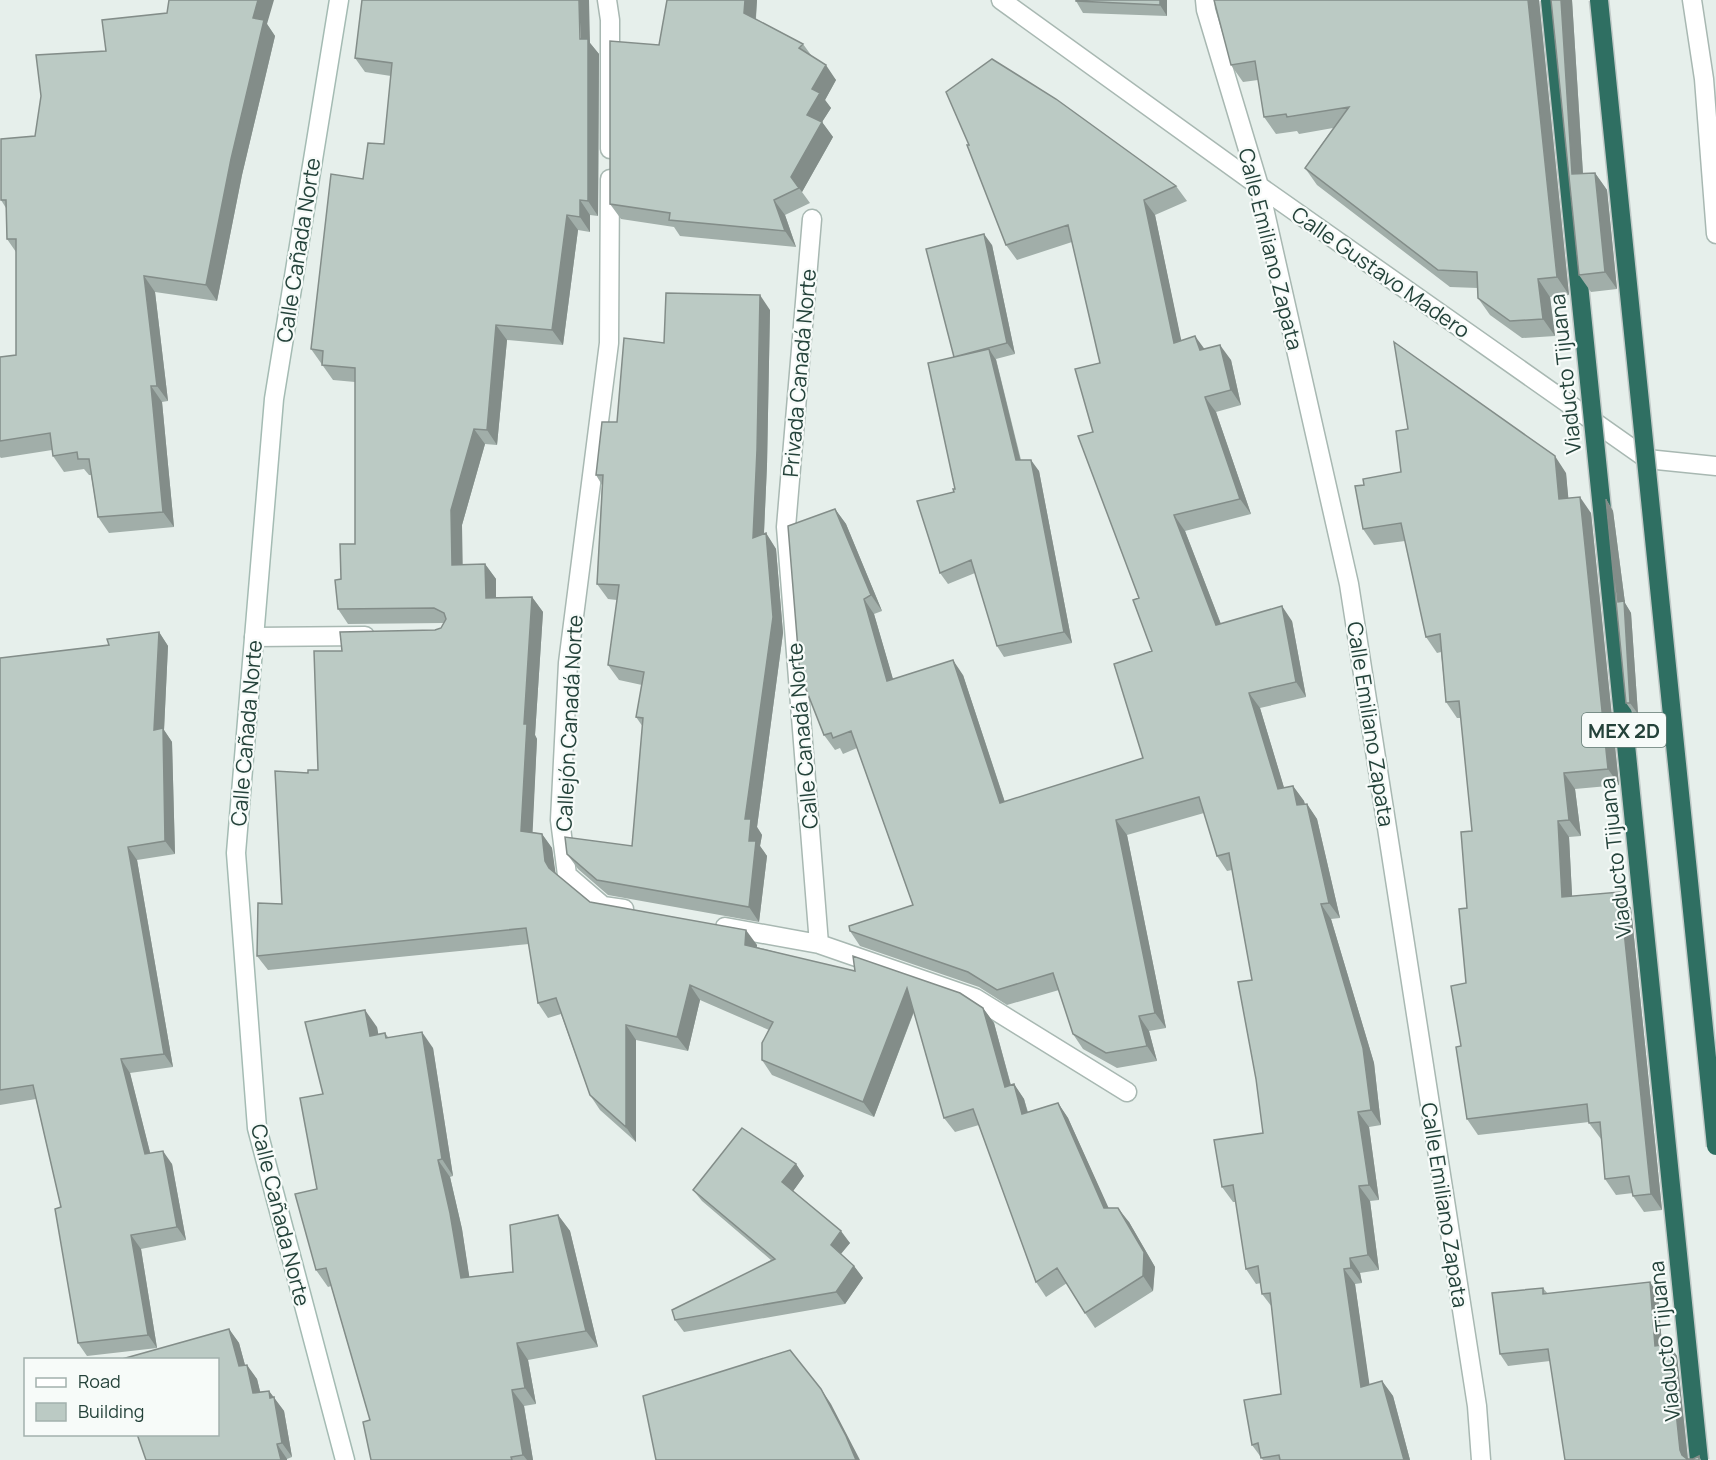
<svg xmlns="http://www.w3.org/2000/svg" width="1716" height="1460" font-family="Manrope,sans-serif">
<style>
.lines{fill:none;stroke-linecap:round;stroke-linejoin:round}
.lane-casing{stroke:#a8b8b2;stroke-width:21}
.street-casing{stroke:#a8b8b2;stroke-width:21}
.secondary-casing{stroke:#a4bbb3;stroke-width:21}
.lane{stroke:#fff;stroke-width:18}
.street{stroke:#fff;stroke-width:18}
.secondary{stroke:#fff;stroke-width:18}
.highway-bridge-casing{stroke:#c2cac8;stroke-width:21;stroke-linecap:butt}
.highway-bridge{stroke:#2f6f62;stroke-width:18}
.wall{fill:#a1aea9}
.shaded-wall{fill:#838d89}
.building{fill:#bbcac4;stroke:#838d89;stroke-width:1.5}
.labels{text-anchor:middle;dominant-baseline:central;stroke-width:4.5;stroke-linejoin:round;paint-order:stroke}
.shield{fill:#f7fbf9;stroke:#637a73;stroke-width:1.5}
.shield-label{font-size:20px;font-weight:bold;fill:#24423a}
.street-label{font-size:21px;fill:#24423a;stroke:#f7fbf9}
</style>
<rect width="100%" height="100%" fill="#e6efeb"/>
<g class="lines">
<defs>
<path id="lane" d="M254 637 365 636"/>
<path id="street" d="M607 0 610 20V149
M1001 0 1259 186 1647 459 1716 466
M1205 0 1206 10 1259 186 1349 584 1477 1406 1481 1460
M1692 0 1704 79 1716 234
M610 179 609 343 568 663 560 820 567 875 603 906 624 909
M812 219 786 527 819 944
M725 927 819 944 975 998 1127 1092"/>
<path id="secondary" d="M339 0 274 399 236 853 257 1128 345 1460"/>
</defs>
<!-- lane casing -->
<use href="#lane" class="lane-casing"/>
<!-- street casing -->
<use href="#street" class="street-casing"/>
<!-- secondary casing -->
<use href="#secondary" class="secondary-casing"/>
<!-- lane -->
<use href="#lane" class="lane"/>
<!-- street -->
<use href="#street" class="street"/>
<!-- secondary -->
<use href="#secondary" class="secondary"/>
<defs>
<path id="highway-bridge" d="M1550 0 1699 1460
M1599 0 1716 1146"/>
</defs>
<!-- highway-bridge casing -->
<use href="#highway-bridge" class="highway-bridge-casing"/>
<!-- highway-bridge -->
<use href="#highway-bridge" class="highway-bridge"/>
</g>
<!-- wall -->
<path class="wall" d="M667 0H757L756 19 803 44 811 55 836 80 825 100 831 108 822 122 833 137 802 192 810 203 785 215 796 247 680 236 674 227 621 219 610 204 659 45Z
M1167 0V16L1083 13 1076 1Z
M1551 0H1572L1583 173H1595L1607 190 1617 289 1591 292 1579 275Z
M1539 1 1569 295 1550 297 1555 336 1522 338 1490 315 1478 298V288L1450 287 1317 185 1305 168 1333 128 1299 134 1297 131 1276 134 1264 117 1258 80 1243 82 1231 65Z
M267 24 275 36 242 175 217 301 155 292 168 401 162 402 174 527 109 533 98 517 91 475H89L84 469 64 472 53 456 52 450 1 458 0 457V357L16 355V252L7 239 6 208 1 200 35 136 106 51Z
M590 43 599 54 598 216 590 215V232L578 230 563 345 507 340 497 445 485 444 462 525V564H485L496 579V597H532L543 612 535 735 537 739 532 832 542 834 552 848 555 874 590 902 757 945V947L983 1008 994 1023 1011 1085 1014 1084 1024 1099 1028 1112 1058 1103 1068 1118 1108 1208 1129 1222 1155 1267 1153 1291 1095 1328 1085 1313 1067 1283 1046 1297 1036 1282 979 1125 955 1132 944 1118 914 1012 874 1117 772 1075 762 1060 769 1030 700 1000 688 1051 636 1040V1142L600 1110 590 1095 561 1014 548 1018 538 1003 529 944 268 970 257 956 282 904 308 773 318 770 342 651 435 630 441 628 444 623 348 624 338 609 341 579 355 544V382L333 380 311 349 363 179 384 144 391 76 365 72 355 58Z
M1176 186 1187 201 1155 215 1181 341 1231 360 1241 405 1216 412 1251 514 1185 531 1221 624 1292 621 1306 697 1260 708 1284 788 1293 786 1304 801 1305 804H1307L1317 819 1340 918 1331 919 1374 1063 1381 1125 1369 1127 1379 1200 1370 1201 1379 1270 1360 1273 1362 1283 1355 1284 1369 1385 1382 1381 1393 1396 1410 1460H1263L1252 1445 1281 1394 1272 1307 1262 1294 1261 1283 1256 1284 1246 1269 1236 1202H1233L1222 1187 1263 1133 1252 980 1232 870 1227 871 1217 856 1204 813 1127 835 1166 1028 1149 1031 1157 1061 1117 1068 1083 1049 1073 1034 1059 990 1007 1005 979 987 860 946 850 931 913 905 857 748 843 754 840 748 835 750 824 735 835 509 846 524 882 611 874 614 893 680 963 675 1005 802 1143 758 1152 651 1139 598 1093 432 1100 363 1072 242 1017 260 1006 245Z
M992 245 1015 354 996 359 1021 460 1039 471 1072 643 1004 657 997 646 975 573 948 584 940 573 955 489 954 357Z
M770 310 767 465 764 534 766 533 776 549 783 633 757 827 762 835 760 846 767 856 759 922 608 895 578 869 567 854 632 846 643 727 636 717 642 685 619 680 608 665 617 600 608 599 597 584 602 485 596 475 617 422 664 343Z
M1566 473 1568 498 1591 513 1619 785 1575 789 1581 836 1569 837 1572 896 1631 908 1662 1210 1644 1212 1633 1196V1193L1616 1195 1605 1179 1602 1139H1601L1589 1123V1122L1478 1135 1467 1119 1461 1046 1466 983 1467 908 1472 831 1461 718H1457L1446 702 1441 652 1437 653 1426 637 1405 541 1374 545 1363 529Z
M1606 499 1613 511 1625 603 1631 613 1638 714H1634L1626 703Z
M159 632 168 646 164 730 172 742 175 854 137 860 173 1067 130 1073 150 1153 172 1164 186 1240 141 1249 157 1348 87 1356 78 1343 61 1207 36 1099 0 1105V658L109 645Z
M377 1027 378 1034 385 1033 388 1037 433 1048 453 1176 450 1177 462 1229 469 1277 513 1272 558 1215 570 1231 598 1347 528 1360 536 1404 524 1406 533 1460H371L370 1420 331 1286 328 1287 316 1270 317 1189 323 1094Z
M796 1164 804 1176 793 1191 850 1243 841 1254 854 1266 863 1278 845 1304 684 1332 675 1320 771 1260 702 1201 693 1190Z
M1543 1288 1548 1294H1658L1662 1345 1677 1356 1688 1459H1693L1699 1456 1701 1460H1565L1550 1361 1508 1366 1500 1354Z
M229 1329 239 1343 245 1365 257 1379 260 1392 269 1391 284 1411 292 1457 287 1459V1460H146Z"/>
<!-- shaded-wall -->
<path class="shaded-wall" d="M258 0H274L267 24 275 36 242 175 217 301 206 285 253 18Z
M579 0H589L590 43 599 54 598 216 588 201Z
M745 0H757L755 28 744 13Z
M1160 0H1167V16L1160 5Z
M1528 0H1539L1569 295 1557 277Z
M1561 0H1572L1584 191 1572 174Z
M826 65 836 80 825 100 831 108 822 122 833 137 802 192 791 177 807 115 812 89Z
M1595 173 1607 190 1617 289 1605 272Z
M580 200 590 215V232L580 217Z
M774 200 785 215 796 247 785 231Z
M1144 200 1155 215 1185 358 1174 343Z
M567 215 578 230 563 345 552 330Z
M984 234 992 245 1015 354 1007 343Z
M144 276 155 292 168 401 157 386Z
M1538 279 1550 297 1555 336 1543 319Z
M760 295 770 310 767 465 763 553 753 538Z
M496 325 507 340 497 445 487 430Z
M1195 336 1206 351 1200 350Z
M1220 345 1231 360 1241 405 1231 390Z
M989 349 996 360 1023 471 1016 460Z
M151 386 162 402 174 527 163 512Z
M1205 397 1216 412 1251 514 1240 499Z
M474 429 485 444 462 525 463 580 452 565 451 510Z
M1555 456 1566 473 1570 515 1559 499Z
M1031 460 1039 471 1072 643 1064 632Z
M1580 497 1591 513 1619 785 1608 769Z
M1606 499 1613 511 1625 603 1631 613 1638 714 1630 703Z
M835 509 846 524 882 611 871 595Z
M1174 515 1185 531 1227 640 1216 625Z
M766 533 776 549 783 633 757 827 762 835 760 846 767 856 759 922 749 907V841L745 819Z
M485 564 496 579V613L486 598Z
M532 597 543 612 535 735 537 739 532 845 521 831 524 724Z
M864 599 874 614 898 696 887 681Z
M1282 606 1292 621 1306 697 1296 682Z
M159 632 168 646 164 730 172 742 175 854 165 841 154 730Z
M953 660 963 675 1010 818 1000 803Z
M1249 693 1260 708 1289 804 1278 789Z
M1564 773 1575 789 1581 836 1569 820Z
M1293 786 1304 801 1308 820 1297 805Z
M1307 804 1317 819 1340 918 1329 903Z
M1116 820 1127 835 1166 1028 1155 1013Z
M1558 821 1569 837 1573 913 1562 897Z
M542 834 552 848 556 876 549 868 545 861Z
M128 847 137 860 173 1067 164 1054Z
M1620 892 1631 908 1662 1210 1651 1194Z
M1321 904 1331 919 1374 1063 1381 1125 1371 1110Z
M746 930 757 945 755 960 745 945Z
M690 985 700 1000 688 1051 677 1037Z
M907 988 917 1003 874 1117 863 1102Z
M983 1008 994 1023 1015 1101 1005 1087Z
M365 1010 377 1027 382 1053 370 1036Z
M1139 1016 1149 1031 1157 1061 1147 1046Z
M626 1025 636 1040V1142L626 1127Z
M422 1032 433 1048 453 1176 442 1159Z
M121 1059 130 1073 154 1168 145 1154Z
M1014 1084 1024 1099 1032 1129 1022 1114Z
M1058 1103 1068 1118 1115 1222 1104 1208Z
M1358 1112 1369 1127 1379 1200 1369 1185Z
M163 1151 172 1164 186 1240 177 1227Z
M438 1160 450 1177 462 1229 472 1294 461 1278Z
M796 1164 804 1176 791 1194 782 1182Z
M1359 1186 1370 1201 1379 1270 1368 1255Z
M1118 1208 1129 1222 1155 1267 1153 1291 1143 1276Z
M558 1215 570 1231 598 1347 586 1331Z
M841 1231 850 1243 839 1256 831 1245Z
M131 1235 141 1249 157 1348 148 1335Z
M1350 1258 1360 1273 1362 1283 1351 1268Z
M854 1266 863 1278 845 1304 836 1292Z
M1344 1269 1355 1284 1372 1402 1361 1387Z
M1650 1282 1658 1294 1663 1358 1655 1346Z
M229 1329 239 1343 249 1380 239 1366Z
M517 1343 528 1360 536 1404 525 1388Z
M1669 1344 1677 1356 1688 1460 1682 1455 1680 1450Z
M247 1365 257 1379 264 1407 253 1393Z
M1382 1381 1393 1396 1410 1460H1404Z
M821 1389 831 1404 860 1460H856Z
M512 1390 524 1406 533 1460H527L523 1455Z
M269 1391 284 1411 292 1457 282 1443 270 1398Z
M277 1444 287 1459V1460H281Z"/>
<!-- building -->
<path class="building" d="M169 0H258L253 18 264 20 231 159 206 285 144 276 157 386H151L163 512 98 517 89 459H78L77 452 53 456 50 433 0 441V357L16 355V239H7L6 200H1V139L35 136 41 96 36 55 106 51 102 20 167 13Z
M362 0H579L580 39H588V201L580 200V217L567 215 552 330 496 325 487 430 474 429 451 510 452 565 485 564 486 598 532 597 524 724H527L521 831 542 834 545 861 549 868 590 902 746 930 745 945 855 971 853 956 960 993 983 1008 1005 1087 1014 1084 1022 1114 1058 1103 1104 1208H1118L1144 1252 1143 1276 1085 1313 1057 1268 1036 1282 973 1109 944 1118 907 988 863 1102 762 1060V1043L773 1022 690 985 677 1037 626 1025V1127L590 1095 556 998 538 1003 526 928 257 956 258 903 282 904 275 771 308 773V770H318L314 651H342L340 632 435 630 441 628 446 619 444 613 434 608 338 609 335 580 341 579 340 544H355V368L322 365 323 351 311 349 331 174 363 179 368 143 384 144 392 63 355 58Z
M667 0H745L744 13 803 44 799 48 826 65 812 89 820 93 807 115 822 122 791 177 799 188 774 200 785 231 669 220 670 213 610 204V41L659 45Z
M1076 0H1160V5L1076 1Z
M1214 0H1528L1557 277 1538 279 1543 319 1510 321 1478 298 1477 272 1438 270 1305 168 1349 107 1287 117 1286 114 1264 117 1255 61 1231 65Z
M1551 0H1561L1572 174 1595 173 1605 272 1579 275Z
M992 59 1056 99 1176 186 1144 200 1174 343 1195 336 1200 350 1220 345 1231 390 1205 397 1240 499 1174 515 1216 625 1282 606 1296 682 1249 693 1278 789 1293 786 1297 805 1307 804 1329 903 1321 904 1363 1048 1371 1110 1358 1112 1369 1185 1359 1186 1368 1255 1350 1258 1351 1268 1344 1269 1361 1387 1382 1381 1404 1460H1280L1279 1455 1261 1458 1258 1443 1252 1445 1244 1400 1281 1394 1270 1293 1262 1294 1258 1266 1246 1269 1233 1185 1222 1187 1214 1140 1263 1133 1256 1079 1238 982 1252 980 1229 853 1217 856 1199 797 1116 820 1155 1013 1139 1016 1147 1046 1106 1053 1073 1034 1053 973 997 990 968 972 850 931 849 926 913 905 851 731 833 738 831 733 824 735 800 674 788 526 835 509 871 595 864 599 887 681 953 660 1000 803 1143 758 1114 664 1152 651 1133 600 1139 598 1078 436 1093 432 1075 369 1100 363 1068 225 1006 245 967 145H969L946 92Z
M984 234 1007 343 954 357 926 249Z
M666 293 760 295 757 450 753 538 766 533 773 617 745 819H751L749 841H756L749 907 597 880 567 854 565 837 632 846 643 718 636 717 644 672 608 665 619 585 597 584 603 475H596L602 422H617L624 338 664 343Z
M1394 342 1555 456 1559 499 1580 497 1608 769 1564 773 1569 820 1558 821 1562 897 1620 892 1651 1194 1633 1196 1629 1176 1605 1179 1600 1122 1589 1123 1587 1104 1467 1119 1456 1047 1461 1046 1451 986 1466 983 1459 909 1467 908 1461 832 1472 831 1459 701 1446 702 1440 634 1426 637 1401 523 1363 529 1355 486 1364 485 1363 479 1401 472 1396 431 1408 429Z
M989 349 1016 460H1031L1064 632 997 646 971 560 940 573 917 501 954 492 953 489H955L928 363Z
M1606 499 1618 602 1624 601 1630 703H1626Z
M159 632 154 730 163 728 165 841 128 847 164 1054 121 1059 145 1154 163 1151 177 1227 131 1235 148 1335 78 1343 55 1209 61 1207 33 1085 0 1090V658L109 645 107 639Z
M365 1010 370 1036 385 1033 386 1038 422 1032 442 1159 438 1160 450 1213 461 1278 513 1272 510 1225 558 1215 586 1331 517 1343 525 1388 512 1390 523 1455 511 1457 512 1460H371L363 1422 370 1420 326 1268 316 1270 295 1194 317 1189 300 1098 323 1094 305 1022Z
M742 1128 796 1164 782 1182 841 1231 831 1245 854 1266 836 1292 675 1320 672 1310 775 1259 693 1190Z
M1650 1282 1655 1346 1669 1344 1680 1450 1682 1455 1687 1459H1693L1699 1456V1460H1565L1548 1349 1500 1354 1492 1293 1543 1288V1294Z
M229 1329 239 1366 247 1365 253 1393 269 1391 270 1398 274 1397 282 1443 277 1444 281 1460H146L137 1434H218V1359H122Z
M790 1350 821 1389 846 1436 856 1460H656L643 1396Z"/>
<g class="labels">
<!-- shield labels -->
<rect class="shield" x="1582" y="713" width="84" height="34" rx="4.5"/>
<g class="shield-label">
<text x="1624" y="730">MEX 2D</text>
</g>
<!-- street labels -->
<g class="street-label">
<text transform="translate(1271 249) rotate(76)">Calle Emiliano Zapata</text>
<text transform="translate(298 250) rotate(-81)">Calle Cañada Norte</text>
<text transform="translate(1381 272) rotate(35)">Calle Gustavo Madero</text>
<text transform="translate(799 373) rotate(-85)">Privada Canadá Norte</text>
<text transform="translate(1565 374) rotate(-96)">Viaducto Tijuana</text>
<text transform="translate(569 723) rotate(-87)">Callejón Canadá Norte</text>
<text transform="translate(1371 724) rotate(81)">Calle Emiliano Zapata</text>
<text transform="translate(246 733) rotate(-85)">Calle Cañada Norte</text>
<text transform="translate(802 736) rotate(-95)">Calle Canadá Norte</text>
<text transform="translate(1615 858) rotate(-96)">Viaducto Tijuana</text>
<text transform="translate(1445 1205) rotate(81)">Calle Emiliano Zapata</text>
<text transform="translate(281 1215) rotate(76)">Calle Cañada Norte</text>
<text transform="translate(1664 1341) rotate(-96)">Viaducto Tijuana</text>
</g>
</g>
<!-- legend -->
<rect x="24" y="1358" width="195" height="78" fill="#f7fbf9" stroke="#a3b1ad" stroke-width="1.5"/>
<rect x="36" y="1378" width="30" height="9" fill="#ffffff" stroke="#a3b1ad" stroke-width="1.5"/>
<text x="78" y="1388" font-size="18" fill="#24423a">Road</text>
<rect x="36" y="1403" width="30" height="18" fill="#bbcac4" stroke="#a3b1ad" stroke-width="1.5"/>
<text x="78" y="1418" font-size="18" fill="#24423a">Building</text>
</svg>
